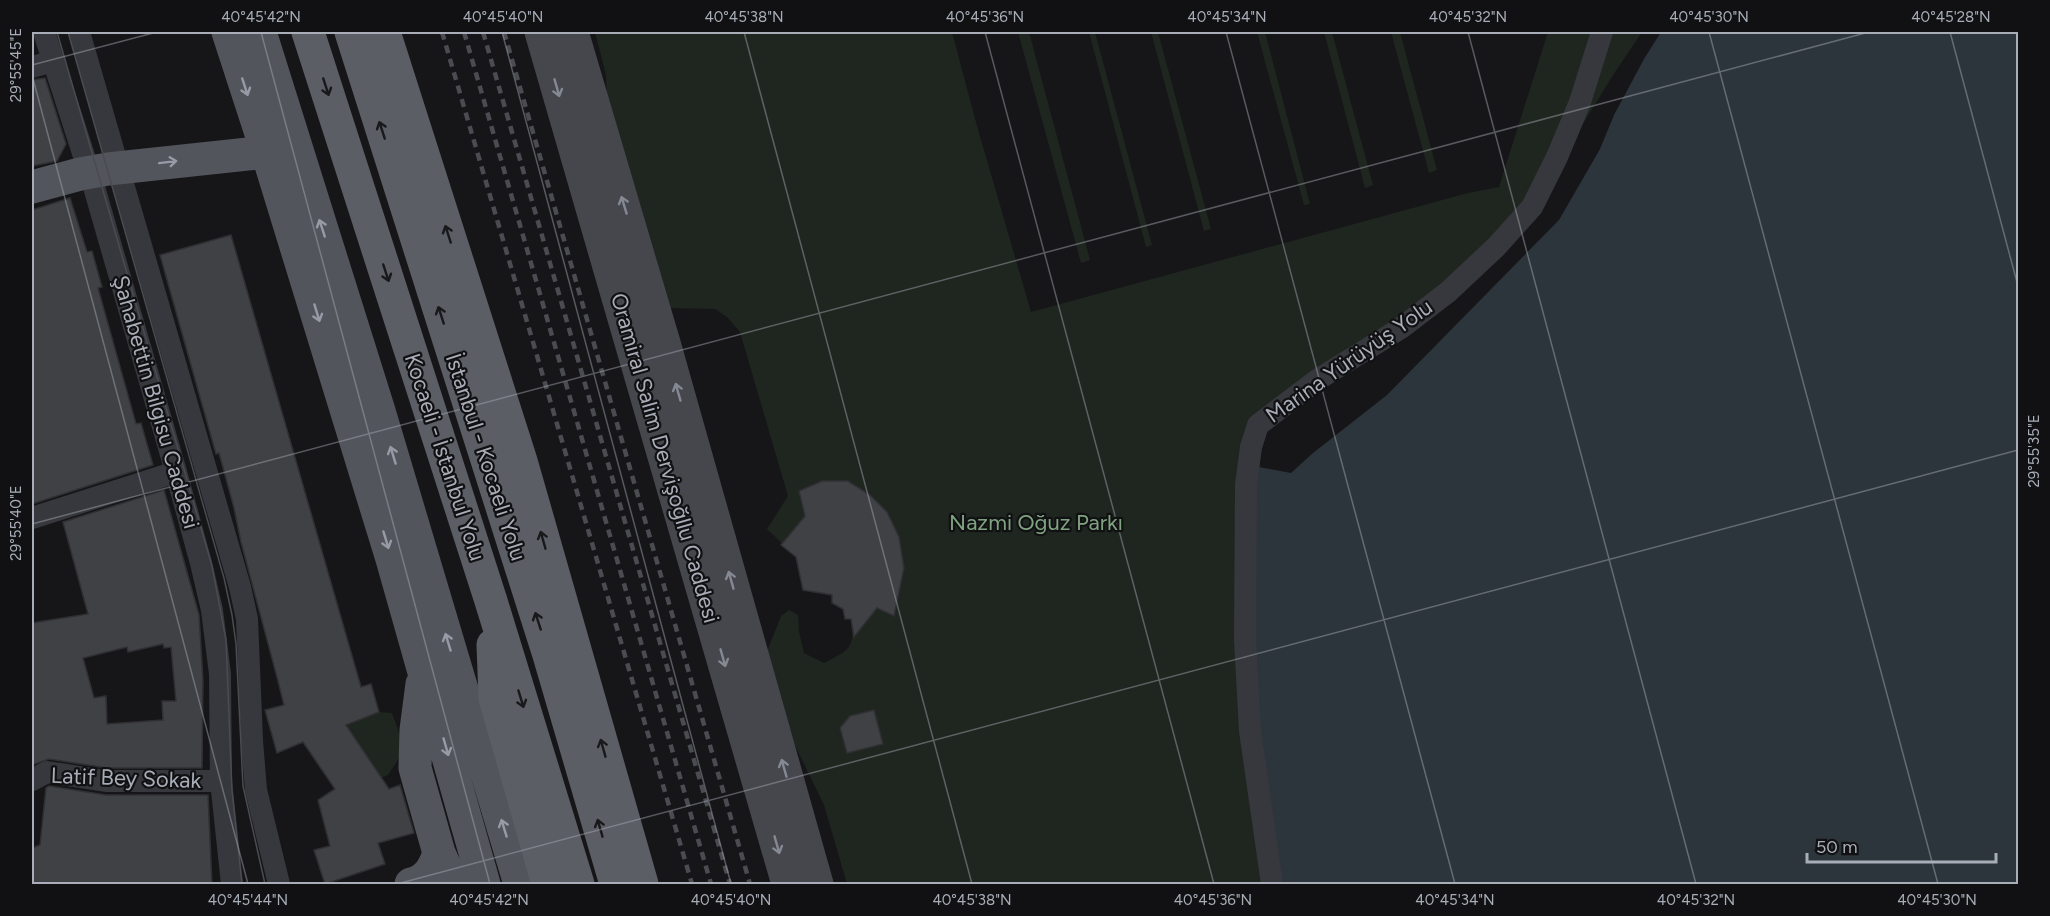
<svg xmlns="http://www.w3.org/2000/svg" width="2050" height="916" font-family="Figtree,sans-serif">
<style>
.green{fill:#1e261f}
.water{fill:#2c353c}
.building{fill:#404145;stroke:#303034;stroke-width:1.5;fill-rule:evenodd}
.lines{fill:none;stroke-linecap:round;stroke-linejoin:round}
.pedestrian{stroke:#37383d;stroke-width:22}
.secondary{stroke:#45474d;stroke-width:33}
.primary{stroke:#53555c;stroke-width:33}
.trunk{stroke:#5b5e65;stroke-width:33}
.tram{stroke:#4a4c52;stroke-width:1.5}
.rail{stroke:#4a4c52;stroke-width:4.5;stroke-dasharray:8 6;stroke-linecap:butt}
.oneway{stroke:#979ba6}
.oneway2{stroke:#18191b}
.oneway3{stroke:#858993}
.ticks{fill:none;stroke:#a8adb8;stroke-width:1.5;stroke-opacity:0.45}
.labels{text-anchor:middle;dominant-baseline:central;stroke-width:4.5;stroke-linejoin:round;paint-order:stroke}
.street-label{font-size:22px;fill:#a8adb8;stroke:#111113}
.park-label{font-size:22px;fill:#7fa381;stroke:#111113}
.neatline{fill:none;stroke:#a8adb8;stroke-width:2}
.ticks-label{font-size:15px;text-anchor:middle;fill:#a8adb8}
</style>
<rect width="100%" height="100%" fill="#161618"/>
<!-- green -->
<path class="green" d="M595 32H952L977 126 1031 312 1468 193 1499 187 1548 32H1642L1613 75 1532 207 1496 247 1258 425 1272 884H847L824 805 790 735 766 654 781 616 789 610 798 615 799 632 804 653 824 663C848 650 856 649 851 619H845L843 609 832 603V595L803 590 796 557 767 529 788 496 740 332 727 317 715 309 667 308 607 102 606 75Z
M1018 32H1029L1090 260 1081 263Z
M1089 32H1095L1152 245 1146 247Z
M1151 32H1158L1211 229 1204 231Z
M1257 32H1265L1310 204 1304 205Z
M1324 32H1332L1373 185 1365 188Z
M1391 32H1400L1437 170 1429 173Z
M379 712 392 713 405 749 388 775 363 785 372 763 348 728 307 741Z"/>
<!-- water -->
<path class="water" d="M1661 32H2018V884H1272L1250 731 1248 465 1291 473 1313 453 1387 395 1559 220 1600 149 1614 115 1644 59Z"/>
<!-- building -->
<path class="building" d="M45 78 66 144 57 161 32 166V80Z
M70 198 87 252 92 251 102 287 98 288 136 424 141 423 153 465 32 504V210Z
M231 235 361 687 371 684 379 712 346 725 389 789 400 785 414 833 378 843 385 864 325 884 314 850 330 846 318 800 335 789 303 742 277 753 265 710 284 705 278 681 241 542 234 508 219 453 216 454 160 255Z
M822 481H848L870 495 887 512 899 537 904 568 894 616 877 608 854 637 851 619H845L843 609 832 603V595L803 590 796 557 781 545 805 516 799 491Z
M164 490 199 615 203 681 202 768H107L49 759 32 765V623L88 614 63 522ZM163 644 164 648 171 647 176 701H162L163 720 107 724 106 696 94 698 83 658 127 647 128 652Z
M874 710 883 744 847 753 840 728 850 716Z
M49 786 106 795H208L212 885H32V848L40 845 46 788Z"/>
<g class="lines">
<!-- pedestrian -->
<path class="pedestrian" d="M44 32 94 187 176 472 201 563 212 610 220 674 221 781 232 884
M79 32 240 587 247 619 252 741 256 790 279 884
M32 67 54 61
M32 518 176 472
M32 780 47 772 106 781H221
M1272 884 1250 731 1245 640 1246 485 1251 447 1258 425 1317 380 1401 328 1448 292 1496 247 1532 207 1557 157 1580 102 1602 32"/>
<!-- secondary -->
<path class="secondary" d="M541 32 788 884
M572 32 664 343 817 884"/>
<!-- primary -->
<path class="primary" d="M228 32 267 152 392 559 484 884
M260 32 379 411 520 884
M32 187 80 174 108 169 267 152 287 147
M439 853 448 873 458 884
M411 884C427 880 434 869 439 853L415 768 416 730 422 684"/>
<!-- trunk -->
<path class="trunk" d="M308 32 491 601 578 884
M351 32 549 655 616 884
M384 32 521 461 642 884
M493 645 495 698 548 884"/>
<!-- tram -->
<path class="tram" d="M57 32 212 566 226 640 232 791 242 884
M68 32 224 578 232 615 236 644 243 786 265 884"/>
<!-- rail -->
<path class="rail" d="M442 32 692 884
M464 32 711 884
M483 32 730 884
M504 32 750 884"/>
</g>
<!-- one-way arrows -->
<defs><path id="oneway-shaft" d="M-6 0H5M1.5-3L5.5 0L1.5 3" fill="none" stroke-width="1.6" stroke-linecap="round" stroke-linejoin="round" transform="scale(1.5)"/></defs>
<g class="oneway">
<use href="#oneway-shaft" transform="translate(245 87) rotate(72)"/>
<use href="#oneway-shaft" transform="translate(168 162) rotate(-7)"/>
<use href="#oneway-shaft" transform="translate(322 228) rotate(-108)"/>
<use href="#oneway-shaft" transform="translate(317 313) rotate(73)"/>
<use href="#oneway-shaft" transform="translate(393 455) rotate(-107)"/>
<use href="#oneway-shaft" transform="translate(386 540) rotate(73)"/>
<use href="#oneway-shaft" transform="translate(448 642) rotate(-107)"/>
<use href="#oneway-shaft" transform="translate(446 747) rotate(74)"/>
<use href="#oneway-shaft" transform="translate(504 828) rotate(-107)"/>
</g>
<g class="oneway2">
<use href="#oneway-shaft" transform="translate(326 87) rotate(72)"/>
<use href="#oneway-shaft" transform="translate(382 130) rotate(-108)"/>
<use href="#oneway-shaft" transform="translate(448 234) rotate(-108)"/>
<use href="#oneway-shaft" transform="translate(386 273) rotate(72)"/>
<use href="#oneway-shaft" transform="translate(441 315) rotate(-108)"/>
<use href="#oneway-shaft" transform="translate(543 540) rotate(-106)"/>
<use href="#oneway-shaft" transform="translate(538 621) rotate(-108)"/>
<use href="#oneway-shaft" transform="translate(521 699) rotate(73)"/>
<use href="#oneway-shaft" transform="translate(603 748) rotate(-106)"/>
<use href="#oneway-shaft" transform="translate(600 828) rotate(-106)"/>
</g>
<g class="oneway3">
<use href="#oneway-shaft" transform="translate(557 88) rotate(74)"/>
<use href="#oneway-shaft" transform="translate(624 205) rotate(-107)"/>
<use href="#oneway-shaft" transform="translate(678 392) rotate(-106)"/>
<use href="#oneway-shaft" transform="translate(731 580) rotate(-106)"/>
<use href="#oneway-shaft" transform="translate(723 658) rotate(74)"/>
<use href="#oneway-shaft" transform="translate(784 768) rotate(-106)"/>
<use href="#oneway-shaft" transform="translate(777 845) rotate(74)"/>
</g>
<!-- ticks -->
<path class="ticks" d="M261 32 490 884M502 32 731 884M744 32 972 884M985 32 1214 884M1226 32 1455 884M1468 32 1696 884M1709 32 1938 884M1950 32 2018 286M32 65 157 32M32 75 248 884M32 524 1869 32M397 884 2018 450"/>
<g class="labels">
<!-- street labels -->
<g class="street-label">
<text transform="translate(1349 361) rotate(-35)">Marina Yürüyüş Yolu</text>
<text transform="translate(156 402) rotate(74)">Şahabettin Bilgisu Caddesi</text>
<text transform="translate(445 457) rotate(72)">Kocaeli - İstanbul Yolu</text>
<text transform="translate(486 457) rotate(72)">İstanbul - Kocaeli Yolu</text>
<text transform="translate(665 458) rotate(74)">Oramiral Salim Dervişoğllu Caddesi</text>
<text transform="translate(126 778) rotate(2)">Latif Bey Sokak</text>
</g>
<!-- park labels -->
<g class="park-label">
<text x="1036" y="522">Nazmi Oğuz Parkı</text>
</g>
</g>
<!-- border -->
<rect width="2050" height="916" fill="none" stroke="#111113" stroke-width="66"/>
<!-- scale -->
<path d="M1807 853v9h189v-9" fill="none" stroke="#a8adb8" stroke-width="3"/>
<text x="1816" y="853" font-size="18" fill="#a8adb8" stroke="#111113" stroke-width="4.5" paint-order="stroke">50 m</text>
<rect x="33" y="33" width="1984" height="850" class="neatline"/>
<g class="ticks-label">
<text x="261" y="22">40°45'42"N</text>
<text x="503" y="22">40°45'40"N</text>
<text x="744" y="22">40°45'38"N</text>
<text x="985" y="22">40°45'36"N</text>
<text x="1227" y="22">40°45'34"N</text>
<text x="1468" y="22">40°45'32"N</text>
<text x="1709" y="22">40°45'30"N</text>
<text x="1951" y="22">40°45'28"N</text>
<text transform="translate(16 65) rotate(-90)" y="5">29°55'45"E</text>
<text transform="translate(2034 451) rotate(-90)" y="5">29°55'35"E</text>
<text transform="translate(16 523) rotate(-90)" y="5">29°55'40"E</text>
<text x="248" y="905">40°45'44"N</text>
<text x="489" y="905">40°45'42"N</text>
<text x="731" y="905">40°45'40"N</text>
<text x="972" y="905">40°45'38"N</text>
<text x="1213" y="905">40°45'36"N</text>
<text x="1455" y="905">40°45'34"N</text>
<text x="1696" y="905">40°45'32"N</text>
<text x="1937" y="905">40°45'30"N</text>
</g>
</svg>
